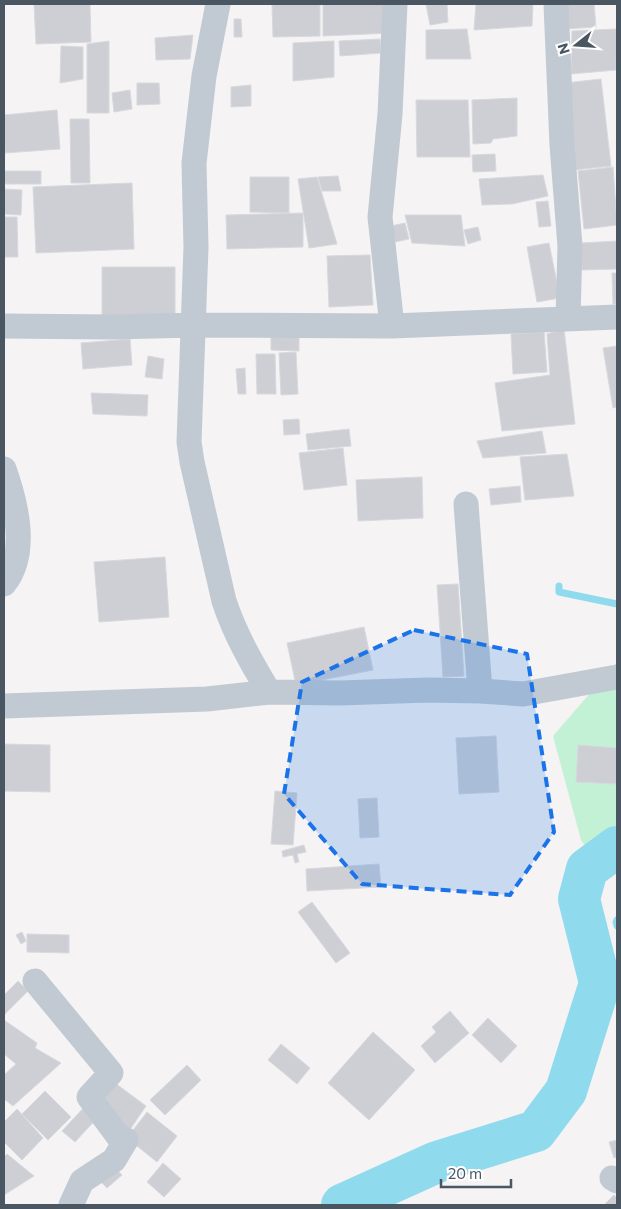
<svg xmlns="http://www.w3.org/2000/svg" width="621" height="1209" font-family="Commissioner,sans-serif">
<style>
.green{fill:#c3f1d5}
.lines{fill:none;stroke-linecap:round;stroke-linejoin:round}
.stream{stroke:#90daee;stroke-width:7}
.river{stroke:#90daee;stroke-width:42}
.building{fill:#cdcfd5;stroke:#d7d9de}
.street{stroke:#c1cad2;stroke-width:25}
.marked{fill:#1a73e8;fill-opacity:0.2;stroke:#1a73e8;stroke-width:4;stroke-dasharray:10 6;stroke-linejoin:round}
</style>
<rect width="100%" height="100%" fill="#f5f3f3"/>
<!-- green -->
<path class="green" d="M617 662V862L602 872 581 840 553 736Z"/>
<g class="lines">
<!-- stream -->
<path class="stream" d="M559 586V592L617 604
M617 920 616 922 617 926"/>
<!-- river -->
<path class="river" d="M342 1205 437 1162 536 1131 566 1091 600 983 579 899 587 869 617 847"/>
</g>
<!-- building -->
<path class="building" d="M34 4H90L91 42 36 44Z
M272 4H320V36L273 37Z
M323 4H390L391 33 323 36Z
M426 4H447L448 22 430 25Z
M476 4H533L532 26 474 30Z
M564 4H594L596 27 565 29Z
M234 19H241L242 37H234Z
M467 29 471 59H426V30Z
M617 29 616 70 571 74 572 31Z
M193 35 190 59 156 60 155 38Z
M380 39 381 53 340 56 339 41Z
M109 41V113H87V44Z
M334 41V77L293 81V43Z
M61 46 83 47V79L60 83Z
M601 79 611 166 574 170 565 83Z
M137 83H159L160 104 137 105Z
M251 85V106L231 107V87Z
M130 90 132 109 114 112 112 93Z
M517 98V136L493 139 491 143 473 144 472 100Z
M416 100H468L470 157H417Z
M57 110 60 149 5 153 4 115Z
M70 119H89L90 183H71Z
M495 154 496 171 473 172 472 155Z
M613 167 617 225 584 229 578 171Z
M4 171H41V184H4Z
M543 175 548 196 512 204 482 205 479 179Z
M338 176 341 191H322L318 177Z
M250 177H289V213L250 212Z
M317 177 337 244 309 248 298 179Z
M132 183 134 249 36 253 33 187Z
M4 189 22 190 21 215 4 214Z
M548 201 551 226 539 227 536 202Z
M303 213V247L227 249 226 215Z
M405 215H461L465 246 412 243Z
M4 217H17L18 257H4Z
M405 223 409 239 395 242 391 226Z
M478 227 481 240 468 244 464 230Z
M617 241V269L582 270 581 243Z
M549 243 560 298 537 302 527 247Z
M370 255 373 305 329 307 327 256Z
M102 267H175V317H102Z
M612 273H617V304H613Z
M564 329 575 424 502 431 495 383 550 375 547 334Z
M544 332 547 372 513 374 511 334Z
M271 336H299V351L271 350Z
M130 339 132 365 83 369 81 343Z
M617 346V407L613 408 603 348Z
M296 352 298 394 281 395 279 353Z
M256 354H275L276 394H257Z
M148 356 164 359 162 379 145 377Z
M245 368 246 394H238L236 369Z
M91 393 148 395 147 416 93 414Z
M299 419 300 434 284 435 283 420Z
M349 429 351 446 308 450 306 434Z
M542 431 546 453 483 458 477 441Z
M343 448 347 485 304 490 299 453Z
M567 454 574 496 525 500 520 457Z
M422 477 423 518 358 521 356 480Z
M520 486 521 502 491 505 489 489Z
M165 557 169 617 99 622 94 562Z
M458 584 464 676 443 677 437 585Z
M364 627 373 670 296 685 287 643Z
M496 736 499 792 459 794 456 738Z
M4 744 50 745V792L4 791Z
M578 745 617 748V784L576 782Z
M275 791 297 793 293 845 271 844Z
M377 798 379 837 360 838 358 799Z
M304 845 306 852 297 854 299 862 295 863 293 855 283 857 282 851Z
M379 864 381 887 307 891 306 869Z
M312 902 350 953 336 963 298 912Z
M22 932 26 941 21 944 16 935Z
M27 934 69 935V953L27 952Z
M18 981 28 991 4 1015V995Z
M450 1011 469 1033 435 1063 421 1046 436 1032 432 1027Z
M488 1018 517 1046 501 1063 472 1035Z
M4 1020 37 1043 35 1048 61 1063 13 1106 4 1099V1075L16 1064 4 1054Z
M373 1032 415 1070 369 1120 328 1083Z
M281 1044 310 1068 297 1084 268 1060Z
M187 1065 201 1080 165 1115 150 1100Z
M115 1083 146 1106 129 1131 95 1103Z
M45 1091 71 1117 48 1140 22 1114Z
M87 1104 99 1116 75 1142 62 1131Z
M17 1109 43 1138 22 1160 4 1142V1122Z
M147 1112 177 1136 157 1162 127 1138Z
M617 1140V1157L614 1158 609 1142Z
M7 1154 34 1176 4 1195V1157Z
M163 1163 181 1179 164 1197 147 1182Z
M112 1164 122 1175 107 1188 97 1178Z
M614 1195 617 1198V1205H604Z"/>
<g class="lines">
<!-- street -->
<path class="street" d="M218 4 204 76 194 163 196 247 189 442 192 462 224 601C235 634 251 662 269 692
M556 4 562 145 570 246 568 318
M4 326 112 327 194 325 392 326 617 317
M392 326 380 217 390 114 395 4
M4 469C16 503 29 553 4 584
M466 504 480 691
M4 706 207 699 269 692 340 693 428 690 480 691 523 694 617 677
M35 981 111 1073 89 1097 118 1136 126 1140 114 1160 82 1181 71 1205
M612 1178 617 1181"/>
</g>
<!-- marked area -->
<path class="marked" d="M414 630 527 654 554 832 510 895 362 884 284 794 302 682Z"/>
<!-- border -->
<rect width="621" height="1209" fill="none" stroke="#4a5661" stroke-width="10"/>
<!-- north arrow -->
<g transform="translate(576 45) rotate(253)" stroke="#ffffff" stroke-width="4" paint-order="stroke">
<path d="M0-4L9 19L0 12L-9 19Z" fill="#4a5661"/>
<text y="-8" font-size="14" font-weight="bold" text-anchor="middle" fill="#4a5661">N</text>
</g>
<!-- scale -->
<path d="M441 1179v8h70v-8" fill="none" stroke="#4a5661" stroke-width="2.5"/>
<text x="448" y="1179" font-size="15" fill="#4a5661" stroke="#ffffff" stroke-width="4" paint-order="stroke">20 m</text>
</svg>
